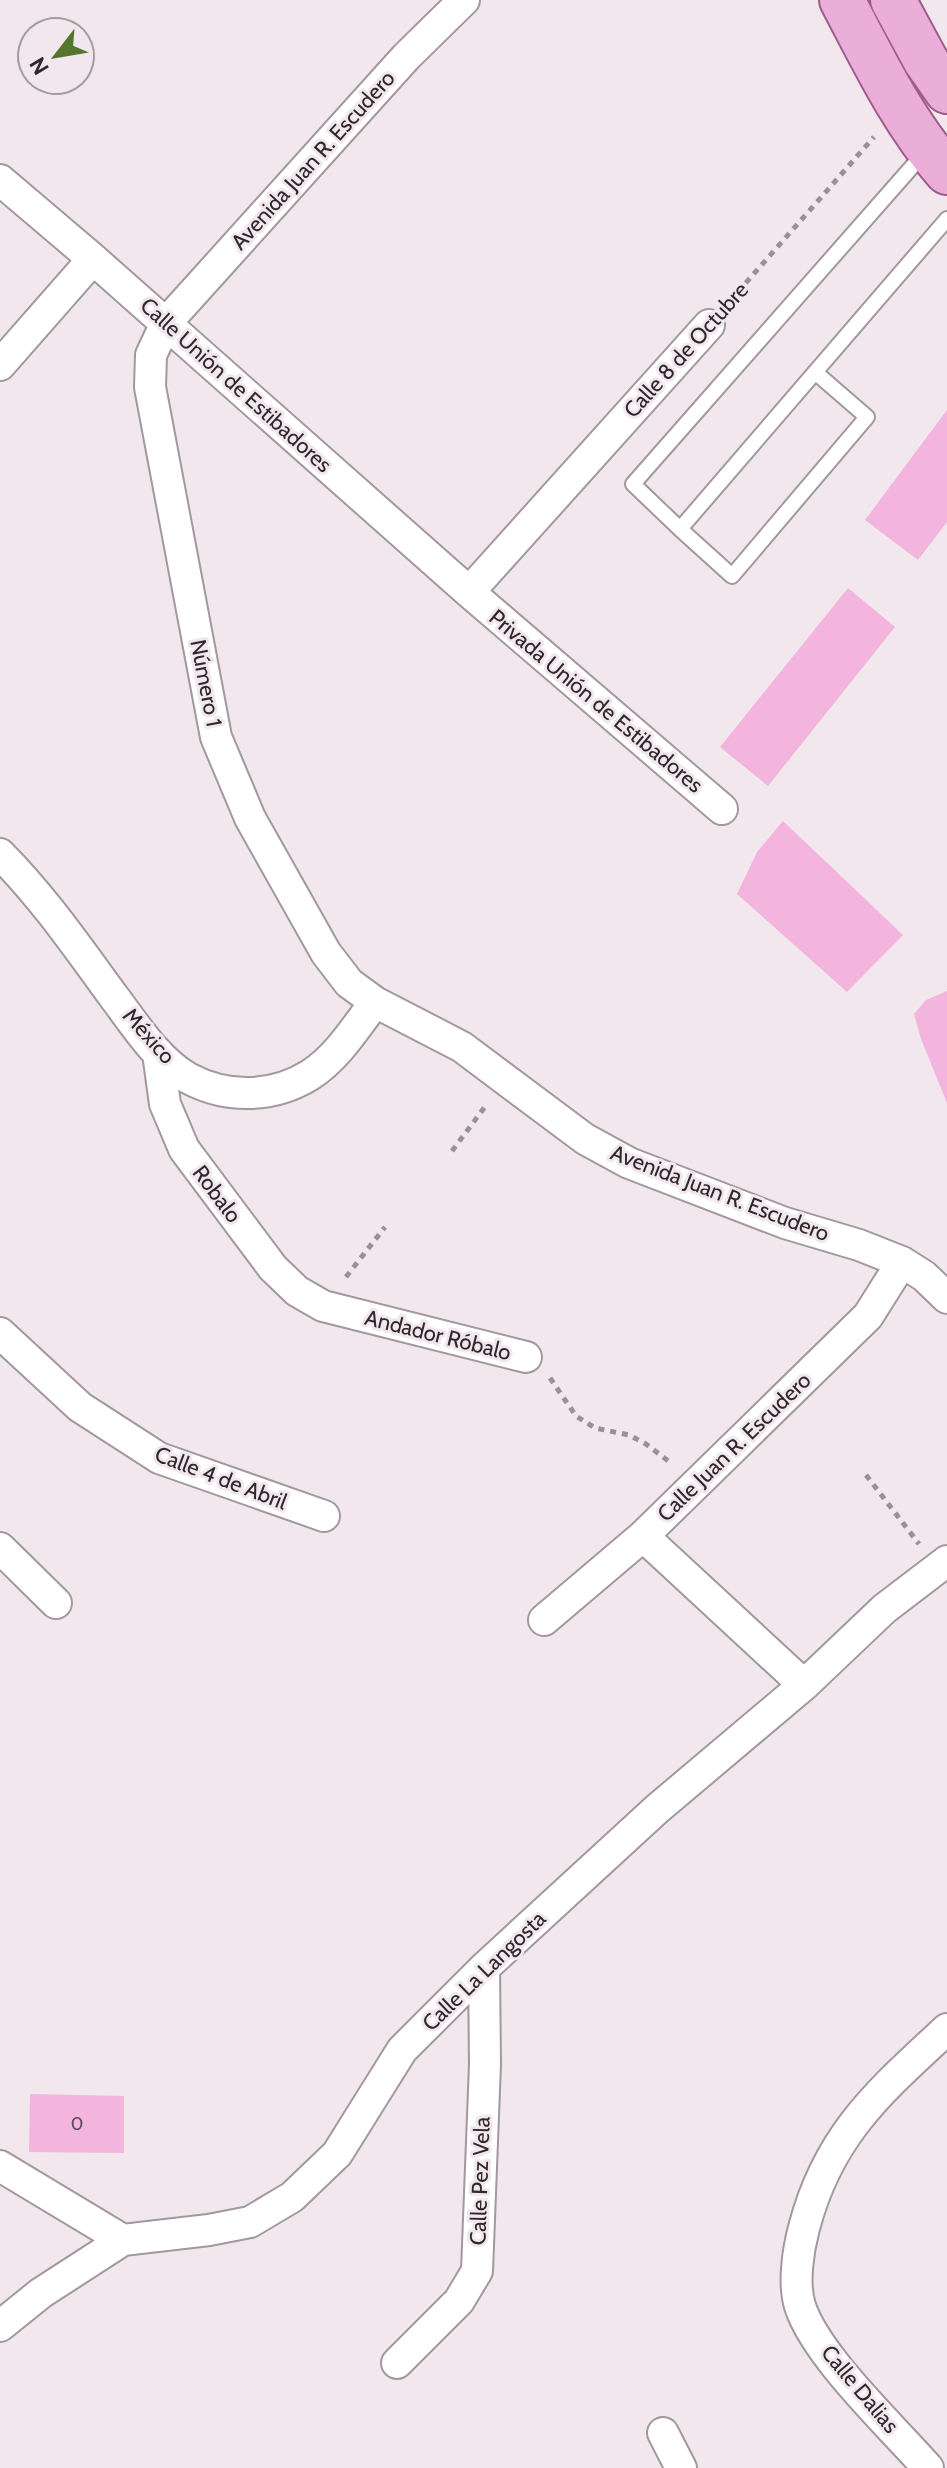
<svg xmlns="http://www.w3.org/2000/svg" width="947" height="2468" font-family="Cabin,sans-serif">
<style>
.building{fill:#f3b5de}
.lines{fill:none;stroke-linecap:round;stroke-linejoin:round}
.lane-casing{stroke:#a2989e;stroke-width:18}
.street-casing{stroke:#a2989e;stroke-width:34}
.primary-casing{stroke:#9f5c8b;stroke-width:48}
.path{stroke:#989196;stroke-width:5;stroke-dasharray:6 6;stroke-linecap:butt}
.lane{stroke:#fff;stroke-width:14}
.street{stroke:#fff;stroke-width:30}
.primary{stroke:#ebaed8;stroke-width:44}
.labels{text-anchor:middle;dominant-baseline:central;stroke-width:6;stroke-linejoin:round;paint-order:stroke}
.number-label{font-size:18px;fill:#5e4b58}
.street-label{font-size:22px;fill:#2c282b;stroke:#f1e7ed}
</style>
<rect width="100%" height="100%" fill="#f1e7ed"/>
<!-- building -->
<path class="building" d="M947 410V522L918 560 865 520Z
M848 588 895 627 768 786 720 747Z
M783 821 903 935 847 992 737 894 757 852Z
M947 991V1103L921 1039 914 1014 926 1000Z
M30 2094 124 2096V2153L29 2152Z"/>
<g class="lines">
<defs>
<path id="lane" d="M815 372 867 417 732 576 680 529 947 219
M680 529 633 484 925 152"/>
<path id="street" d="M464 0 406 57 166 323 151 355 150 387 216 737 250 818 326 953 349 983 375 1002 462 1047 585 1139 629 1163 785 1223 859 1245 902 1262 924 1276 947 1298
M0 180 93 259 469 592 722 809
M0 365 93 259
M469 592 709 325
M0 854C43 897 78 948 114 997 135 1025 157 1060 188 1078 227 1099 273 1098 310 1075 337 1058 356 1027 375 1002
M158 1053 165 1104 184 1149 273 1268 297 1291 323 1306 526 1357
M0 1333 80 1407 159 1458 324 1516
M643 1536 804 1685
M0 1548 56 1603
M544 1620 643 1536 868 1316 902 1262
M0 2166 123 2240 209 2230 250 2222 292 2197 337 2154 402 2050 484 1968 657 1809 804 1685 884 1609 947 1561
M0 2326 41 2293 123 2240
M397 2363 459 2301 477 2271 485 2064 484 1968
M663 2433 681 2468
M928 2468C892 2427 816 2356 800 2306 793 2284 798 2250 804 2228 828 2135 880 2091 947 2029"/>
<path id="primary" d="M842 0C873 59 903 122 947 172
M893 0 926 61 947 91"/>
</defs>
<!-- lane casing -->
<use href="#lane" class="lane-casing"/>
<!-- street casing -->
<use href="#street" class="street-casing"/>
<!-- primary casing -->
<use href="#primary" class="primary-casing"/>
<!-- path -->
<path class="path" d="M730 301 874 137
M452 1151 487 1104
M346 1277 385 1227
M550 1378 576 1416 595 1428 629 1435 646 1444 671 1463
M866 1475 919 1544"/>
<!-- lane -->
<use href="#lane" class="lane"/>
<!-- street -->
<use href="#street" class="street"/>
<!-- primary -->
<use href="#primary" class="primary"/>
</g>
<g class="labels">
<!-- number labels -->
<g class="number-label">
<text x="77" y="2124">0</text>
</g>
<!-- street labels -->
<g class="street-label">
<text transform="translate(313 160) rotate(-48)">Avenida Juan R. Escudero</text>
<text transform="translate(686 350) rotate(-48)">Calle 8 de Octubre</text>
<text transform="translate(236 385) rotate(42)">Calle Unión de Estibadores</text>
<text transform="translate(206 683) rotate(79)">Número 1</text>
<text transform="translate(596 701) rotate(40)">Privada Unión de Estibadores</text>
<text transform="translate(149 1036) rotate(48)">México</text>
<text transform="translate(720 1193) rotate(21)">Avenida Juan R. Escudero</text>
<text transform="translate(217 1194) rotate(53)">Robalo</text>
<text transform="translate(438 1335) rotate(14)">Andador Róbalo</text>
<text transform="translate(734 1447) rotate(-44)">Calle Juan R. Escudero</text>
<text transform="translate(221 1478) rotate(21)">Calle 4 de Abril</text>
<text transform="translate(484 1971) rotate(-44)">Calle La Langosta</text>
<text transform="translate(480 2181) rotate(-88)">Calle Pez Vela</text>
<text transform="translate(860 2389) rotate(50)">Calle Dalias</text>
</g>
</g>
<!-- north arrow -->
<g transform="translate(56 56) rotate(239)"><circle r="38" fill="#f1e7ed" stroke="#a29b9f" stroke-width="2"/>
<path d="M0-6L14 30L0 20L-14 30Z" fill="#55762d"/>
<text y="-12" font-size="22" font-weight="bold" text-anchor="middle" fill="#2c282b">N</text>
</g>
</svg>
